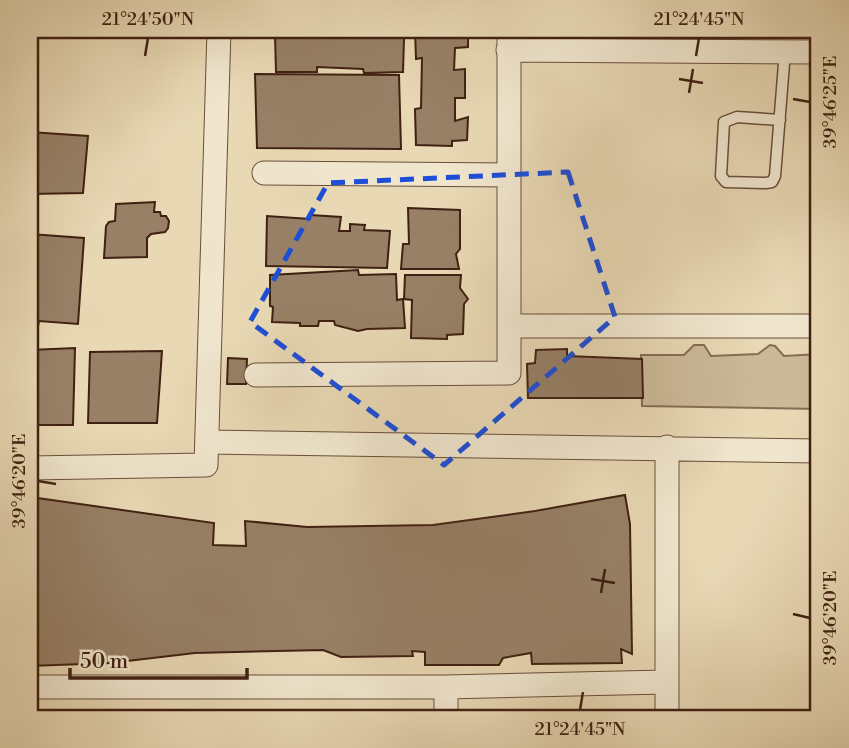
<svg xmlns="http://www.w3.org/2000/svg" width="849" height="748" font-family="'Libre Bodoni',serif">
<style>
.green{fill:#cbb998;stroke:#866c55;stroke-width:2}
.building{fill:#978066;stroke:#402012;stroke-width:2}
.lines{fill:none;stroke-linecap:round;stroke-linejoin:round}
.service-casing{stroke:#6a4e3a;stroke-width:13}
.minor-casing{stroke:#6a4e3a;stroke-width:25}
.service{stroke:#f0e6ce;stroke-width:10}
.minor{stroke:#f0e6ce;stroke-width:23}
.marked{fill:none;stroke:#1d4ed8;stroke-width:5;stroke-dasharray:14 9;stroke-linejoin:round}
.ticks{fill:none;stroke:#402012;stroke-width:2.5}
.neatline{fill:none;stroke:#402012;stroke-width:2.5}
.ticks-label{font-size:18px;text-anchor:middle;fill:#402012}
</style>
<rect width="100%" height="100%" fill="#e8d8b4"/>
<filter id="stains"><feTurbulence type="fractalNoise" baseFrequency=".00286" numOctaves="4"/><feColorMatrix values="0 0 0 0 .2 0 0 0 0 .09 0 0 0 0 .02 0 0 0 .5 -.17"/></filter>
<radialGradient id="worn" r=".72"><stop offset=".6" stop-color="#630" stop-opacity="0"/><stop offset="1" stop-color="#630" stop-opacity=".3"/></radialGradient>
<!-- green -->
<path class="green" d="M694 345H704L711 356 758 354 770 345 775 346 784 356 819 354V409L642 406 641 355H684Z"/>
<!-- building -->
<path class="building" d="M280 30H304V33L312 30H354L376 33V30H399L398 38H404L403 72 364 73 363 69 317 67V72H276L275 35H279Z
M415 30H468V47L455 48 454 70 465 69V98H455V121L468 117 467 140 452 141V146L416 145 415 109 421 108 422 58 416 59Z
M255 74 399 75 401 149 257 148Z
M30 132 88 136 83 193 30 194Z
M155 202 154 212H160L161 216H166L169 221 168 228 165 232 151 234 147 238V257L104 258 106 226 109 222 115 221 116 204Z
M408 208 460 210V249L456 254 459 269H401L403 244H409Z
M310 215 341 217 339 231H350V224L365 225 364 230 390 231 387 268 266 266 267 216 310 219Z
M30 234 84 238 78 324 39 321 38 326 30 325Z
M358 270 359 275 396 274 397 300 403 299 405 328 367 329 358 331 335 325 334 321H319L318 326H300V323L272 322 273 307 270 306V275Z
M405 275H461L460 288 468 299 464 304 463 334 447 335V339L411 338 412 300 404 299Z
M75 348 73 425H30V350Z
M567 349V356L642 359 643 398H528L527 364 535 363 536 350Z
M162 351 157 423H88L90 352Z
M228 358 247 359 246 384H227Z
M625 495 630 524 632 654 621 649 622 663 532 664 531 653 503 658 499 665H425V652L412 651 413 656 341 657 323 650 195 653 110 663 30 666V497L214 523 213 545 246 546 245 521 307 527 433 525 535 511Z"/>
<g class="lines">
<defs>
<path id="service" d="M780 120 737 117 724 122 721 176 726 182 766 183 772 182 775 176 785 51"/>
<path id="minor" d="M508 50 819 52
M264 173 509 175
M509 326H819
M256 375 509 373V30
M208 442 819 451
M30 468 206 465 219 30
M30 687H446L665 682
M446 718V687
M667 718V447"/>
</defs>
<!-- service casing -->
<use href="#service" class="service-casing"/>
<!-- minor casing -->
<use href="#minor" class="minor-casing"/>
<!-- service -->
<use href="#service" class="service"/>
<!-- minor -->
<use href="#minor" class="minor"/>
</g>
<!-- marked area -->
<path class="marked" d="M568 172 615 317 444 465 250 322 328 183Z"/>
<!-- ticks -->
<path class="ticks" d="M145 56 148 38M696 56 699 38M679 79 703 83M689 93 693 69M793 99 810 102M38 481 56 484M591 579 615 583M601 593 605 569M793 614 810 618M580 710 583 692"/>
<!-- margin -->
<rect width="849" height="748" fill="none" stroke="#e8d8b4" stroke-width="77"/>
<!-- scale -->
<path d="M70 668v10h177v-10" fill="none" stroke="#402012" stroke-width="3.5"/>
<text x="80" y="668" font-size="21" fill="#402012" stroke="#f0e6ce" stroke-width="5" paint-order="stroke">50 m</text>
<rect x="38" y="38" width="772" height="672" class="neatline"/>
<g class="ticks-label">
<text x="148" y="25">21°24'50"N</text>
<text x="699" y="25">21°24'45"N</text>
<text transform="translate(830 102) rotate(-90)" y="6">39°46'25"E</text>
<text transform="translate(19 481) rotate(-90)" y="6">39°46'20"E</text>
<text transform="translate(830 618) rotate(-90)" y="6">39°46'20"E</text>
<text x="580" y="735">21°24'45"N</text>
</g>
<rect width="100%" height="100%" filter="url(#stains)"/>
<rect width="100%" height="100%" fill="url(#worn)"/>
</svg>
